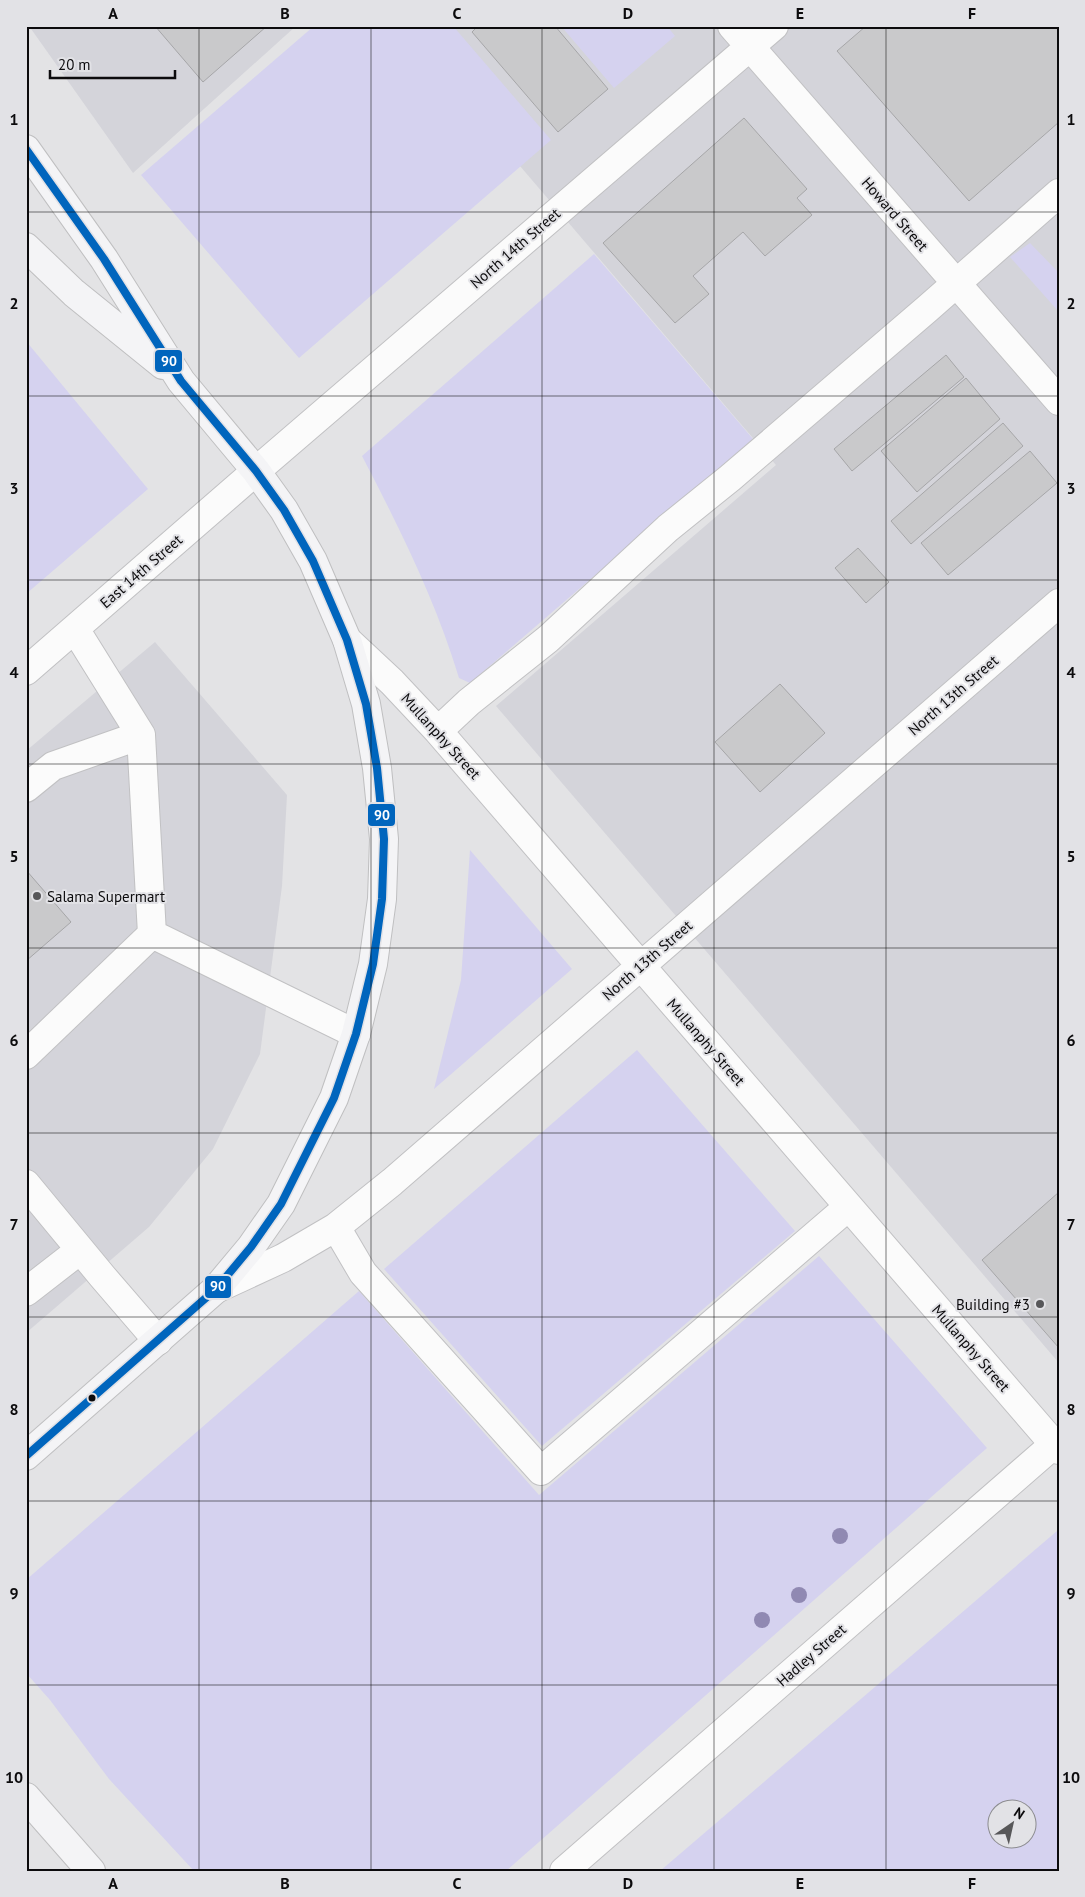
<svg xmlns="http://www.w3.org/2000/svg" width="1085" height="1897" font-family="'PT Sans',sans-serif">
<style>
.built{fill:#d4d4da}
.green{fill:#d5d2ef;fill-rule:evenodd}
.building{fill:#c9c9cb;stroke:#a6a6a8}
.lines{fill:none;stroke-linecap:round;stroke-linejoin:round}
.minor-casing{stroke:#c1c1c3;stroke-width:30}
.major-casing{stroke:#bfbfc0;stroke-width:30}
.minor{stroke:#fbfbfb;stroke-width:28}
.major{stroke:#f4f4f6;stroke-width:28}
.bus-1-casing{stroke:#e2e2e6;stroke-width:11}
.bus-1{stroke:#0065bd;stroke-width:8}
.tree{fill:#9089b2}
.grid{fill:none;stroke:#0c0b0d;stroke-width:1;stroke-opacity:0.55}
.poi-dot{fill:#575759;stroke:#e2e2e6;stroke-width:2}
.bus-dot{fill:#0c0b0d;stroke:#e2e2e6;stroke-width:2}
.labels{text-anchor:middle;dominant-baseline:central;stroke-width:4;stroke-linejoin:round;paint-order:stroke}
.street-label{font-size:15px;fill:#0c0b0d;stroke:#e2e2e6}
.poi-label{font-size:15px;fill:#0c0b0d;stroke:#e2e2e6;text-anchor:start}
.line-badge{stroke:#e2e2e6;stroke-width:2}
.badge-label{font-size:14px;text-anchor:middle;font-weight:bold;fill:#fff}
.neatline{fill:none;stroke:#0c0b0d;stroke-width:2}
.grid-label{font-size:16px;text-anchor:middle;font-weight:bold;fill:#0c0b0d}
</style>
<rect width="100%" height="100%" fill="#e3e3e5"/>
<!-- built -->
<path class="built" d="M29 26H296L133 173Z
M400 26H1059V1363L496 706 776 465Z
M155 642 287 795 282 886 260 1054 213 1149 149 1227 26 1333V751Z"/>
<!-- green -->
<path class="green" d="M314 26H453L551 140 299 358 141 175Z
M561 26H667L675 36 614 88Z
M1030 243 1059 273V312L1010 257Z
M594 254 753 439 470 683 459 678C436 601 399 527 362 456Z
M26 341 148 489 26 594Z
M470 850 572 969 434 1089 461 980Z
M637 1050 795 1231 542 1446 384 1269Z
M819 1256 987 1448 506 1871H194L109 1779 50 1700 26 1673V1580L359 1291 539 1495Z
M1057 1531 1059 1533V1871H660ZM998 1810H1028V1840H998Z"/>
<!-- building -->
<path class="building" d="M155 26H267L203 82Z
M478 26H555L608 89 558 132 472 32Z
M866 26H1059V122L969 201 837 51Z
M744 118 807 189 797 198 812 215 765 256 743 232 693 276 709 294 675 323 603 243Z
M946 355 964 377 852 471 834 449Z
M966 378 1000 419 917 492 881 451Z
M1003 423 1023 446 911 544 891 521Z
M1030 451 1057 483 948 575 921 543Z
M858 548 889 582 866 603 835 568Z
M780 684 825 733 760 792 715 742Z
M26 870 71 922 26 961Z
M1059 1192V1348L982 1260Z"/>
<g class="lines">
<defs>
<path id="minor" d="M732 26 1059 401
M75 629 141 735 152 934
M347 640 392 682 438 731 1059 1450
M26 671 256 471 774 26
M438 731 469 702 548 639 668 528 730 478 927 309 1059 193
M26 788 53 766 141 735
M26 1055 152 934 356 1034
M26 1184 102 1276 158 1341
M336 1227 363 1273 541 1471 848 1207
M216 1289 283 1258 336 1227 392 1182 1059 603
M26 1292 80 1250
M564 1871 1059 1440"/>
<path id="major" d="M26 149 104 259 181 381 256 471 284 510 313 561 347 640 366 704 377 768 384 839 382 899 373 964 356 1034 334 1098 281 1204 251 1247 216 1289 26 1456
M26 247 74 293 163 365
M26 1797 91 1871"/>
</defs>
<!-- minor casing -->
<use href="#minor" class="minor-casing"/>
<!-- major casing -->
<use href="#major" class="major-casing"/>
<!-- minor -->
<use href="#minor" class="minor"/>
<!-- major -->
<use href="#major" class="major"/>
<defs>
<path id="bus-1" d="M26 149 104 259 181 381 256 471 284 510 313 561 347 640 366 704 377 768 384 839 382 899 373 964 356 1034 334 1098 281 1204 251 1247 216 1289 26 1456"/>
</defs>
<!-- bus-1 casing -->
<use href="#bus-1" class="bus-1-casing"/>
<!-- bus-1 -->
<use href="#bus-1" class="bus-1"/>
</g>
<!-- trees -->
<g class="tree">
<circle cx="840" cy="1536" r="8"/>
<circle cx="799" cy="1595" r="8"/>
<circle cx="762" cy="1620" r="8"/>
</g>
<!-- grid -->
<path class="grid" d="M199 26V1871M371 26V1871M542 26V1871M714 26V1871M886 26V1871M26 212H1059M26 396H1059M26 580H1059M26 764H1059M26 948H1059M26 1133H1059M26 1317H1059M26 1501H1059M26 1685H1059"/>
<!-- markers -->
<g class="poi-dot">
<circle cx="37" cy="896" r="5"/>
<circle cx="1040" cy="1304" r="5"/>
</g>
<circle class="bus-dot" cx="92" cy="1398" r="4.5"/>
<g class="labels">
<!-- street labels -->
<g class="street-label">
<text transform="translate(895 214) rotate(49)">Howard Street</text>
<text transform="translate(515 248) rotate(-41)">North 14th Street</text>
<text transform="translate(141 571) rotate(-41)">East 14th Street</text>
<text transform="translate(953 695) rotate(-41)">North 13th Street</text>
<text transform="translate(441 736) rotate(48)">Mullanphy Street</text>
<text transform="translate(647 960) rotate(-41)">North 13th Street</text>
<text transform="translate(706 1042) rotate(49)">Mullanphy Street</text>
<text transform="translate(971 1348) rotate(49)">Mullanphy Street</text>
<text transform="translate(811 1655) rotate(-41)">Hadley Street</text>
</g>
<!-- poi labels -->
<g class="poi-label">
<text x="47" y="896">Salama Supermart</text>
<text x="1030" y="1304" text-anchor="end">Building #3</text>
</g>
</g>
<g class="line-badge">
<rect x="154" y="349" width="29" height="24" rx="5" fill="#0065bd"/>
<rect x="367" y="803" width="29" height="24" rx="5" fill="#0065bd"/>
<rect x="204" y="1275" width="28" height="24" rx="5" fill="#0065bd"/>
</g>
<g class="badge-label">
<text x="169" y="366">90</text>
<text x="382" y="820">90</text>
<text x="218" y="1291">90</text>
</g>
<!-- border -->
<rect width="1085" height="1897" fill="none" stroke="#e2e2e6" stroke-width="55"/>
<!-- north arrow -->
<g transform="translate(1012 1824) rotate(34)"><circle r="24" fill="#e2e2e6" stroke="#8c8c8f"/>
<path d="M0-4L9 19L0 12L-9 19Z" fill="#575759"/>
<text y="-8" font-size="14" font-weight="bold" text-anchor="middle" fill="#0c0b0d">N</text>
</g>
<!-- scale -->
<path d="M50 70v8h125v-8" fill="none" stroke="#0c0b0d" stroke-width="2.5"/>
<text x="58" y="70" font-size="15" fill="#0c0b0d" stroke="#e2e2e6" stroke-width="4" paint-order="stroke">20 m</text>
<rect x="28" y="28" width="1030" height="1842" class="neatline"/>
<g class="grid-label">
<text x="113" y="19">A</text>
<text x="285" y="19">B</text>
<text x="457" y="19">C</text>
<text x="628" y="19">D</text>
<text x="800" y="19">E</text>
<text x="972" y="19">F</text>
<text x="14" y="125">1</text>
<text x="1071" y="125">1</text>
<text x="14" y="309">2</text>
<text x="1071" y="309">2</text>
<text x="14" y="494">3</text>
<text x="1071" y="494">3</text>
<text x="14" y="678">4</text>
<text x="1071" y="678">4</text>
<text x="14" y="862">5</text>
<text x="1071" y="862">5</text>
<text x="14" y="1046">6</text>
<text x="1071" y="1046">6</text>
<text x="14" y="1230">7</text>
<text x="1071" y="1230">7</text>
<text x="14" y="1415">8</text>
<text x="1071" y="1415">8</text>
<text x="14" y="1599">9</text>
<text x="1071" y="1599">9</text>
<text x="14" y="1783">10</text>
<text x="1071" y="1783">10</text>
<text x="113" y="1889">A</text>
<text x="285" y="1889">B</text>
<text x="457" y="1889">C</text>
<text x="628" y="1889">D</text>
<text x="800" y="1889">E</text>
<text x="972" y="1889">F</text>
</g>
</svg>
